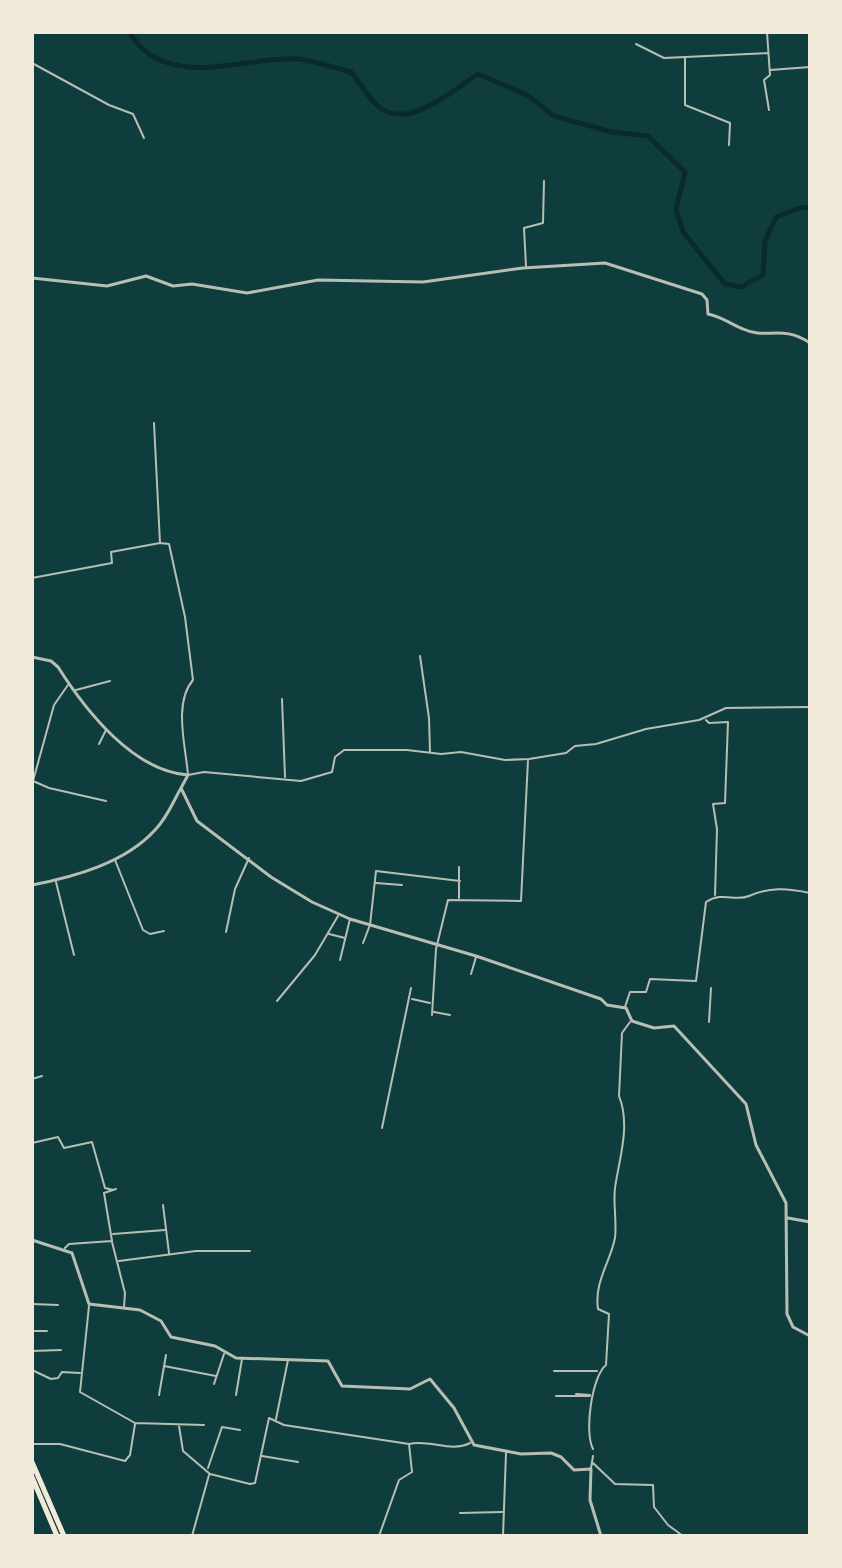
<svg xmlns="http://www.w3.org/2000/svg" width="842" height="1568" font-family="Karla,sans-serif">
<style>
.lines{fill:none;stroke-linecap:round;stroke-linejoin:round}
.river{stroke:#0a2a2b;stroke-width:5}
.minor{stroke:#b8beb3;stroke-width:2}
.tertiary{stroke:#b8beb3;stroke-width:3}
.trunk{stroke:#f1e9da;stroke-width:5}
</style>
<rect width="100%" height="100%" fill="#0f3d3e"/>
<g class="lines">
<!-- river -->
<path class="river" d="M129 32C167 93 242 56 297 59 314 60 334 68 351 72 360 83 368 97 378 106 407 132 454 90 478 74L527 95 554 116 612 132 648 136 685 172 676 209 683 232 725 284 741 287 763 275 765 241 776 217 800 208 810 207"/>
<!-- minor -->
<path class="minor" d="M767 32 770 75 764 80 769 110
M636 44 664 58 768 53
M685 58V105L730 123 729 145
M32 63 109 105 133 114 144 138
M770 70 810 67
M526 266 524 228 543 223 544 181
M154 423 160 543 169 544 185 617 193 680C173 703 186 748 188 775L204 772 301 781 332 772 335 757 344 750H407L441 754 461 752 505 760 529 759 566 753 575 746 596 744 646 729 699 720 726 708 810 707
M32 578 112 563 111 552 160 543
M420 656 429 718 430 752
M68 685 54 705 33 781 49 788 106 801
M76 690 110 681
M282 699 285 777
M706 720 709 723 728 722 725 803 713 804 717 829 715 895
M99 744 106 730
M115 860 143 930 150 934 164 931
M459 867V898
M56 882 74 955
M376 883 402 885
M226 932 235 889 249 858
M329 934 345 938
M363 943 370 925 376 871 460 881
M340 960 350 919
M471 974 476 957
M412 999 430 1003
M277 1001 315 955 338 916
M625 1007 630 992H646L650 979 696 981 706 902C723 891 735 902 749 896 769 887 787 888 810 893
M434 1012 450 1015
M432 1015 436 949 448 900 521 901 528 760
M709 1022 711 988
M32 1079 42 1076
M382 1128 411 988
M32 1143 58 1137 64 1148 92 1142 105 1188 113 1190
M163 1205 169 1253
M113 1234 165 1230
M112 1242 125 1293 124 1307
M65 1248 69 1244 112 1241 104 1193 116 1189
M119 1261 196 1251H250
M32 1304 58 1305
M89 1306 80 1392 135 1423 204 1425
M32 1331H47
M32 1351 61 1350
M164 1366 216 1376
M32 1370 51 1379 58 1378 62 1372 80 1373
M554 1371H597
M214 1384 224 1354
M576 1394 590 1395
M159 1395 166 1355
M236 1395 242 1359
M556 1396H590
M276 1419 288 1360
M179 1426 183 1451 210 1474 250 1484 255 1483 269 1418 284 1425 409 1444
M32 1444H60L125 1461 130 1455 135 1424
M593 1449C584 1432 592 1376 606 1365L609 1314 598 1309C594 1282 610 1263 615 1238 617 1221 613 1204 615 1188 619 1159 631 1126 619 1096L622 1033 630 1022
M262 1456 298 1462
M593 1463 615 1484 653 1485 654 1507 668 1525 683 1536
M208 1468 222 1427 240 1430
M591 1468 593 1456
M460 1513 502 1512
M192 1536 209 1475
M379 1536 399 1480 412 1472 409 1444C430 1439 451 1453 470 1443
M503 1536 506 1453"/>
<!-- tertiary -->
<path class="tertiary" d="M32 278 107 286 146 276 173 286 192 284 247 293 318 280 423 282 523 268 605 263 702 294 707 300 708 314C723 317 730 324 743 329 767 340 782 324 810 343
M32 657 51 661 58 667C86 711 133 771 188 775L181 788 197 821 271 877 312 902 350 919 476 956 601 999 607 1005 626 1008 632 1021 654 1028 674 1026 746 1104 756 1145 786 1203 787 1314 793 1327 810 1336
M32 885C74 877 125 863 155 830 167 818 173 802 181 788
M788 1218 810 1222
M32 1240 72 1253 89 1304 140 1310 161 1321 171 1337 215 1346 236 1358 328 1361 342 1386 410 1389 430 1379 454 1408 474 1445 521 1454 551 1453 561 1457 574 1470 591 1469 590 1500 601 1536"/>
<!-- trunk -->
<path class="trunk" d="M32 1462 64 1536
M32 1477 57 1536"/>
</g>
<!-- border -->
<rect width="842" height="1568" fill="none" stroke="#f1e9da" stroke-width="68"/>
</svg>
